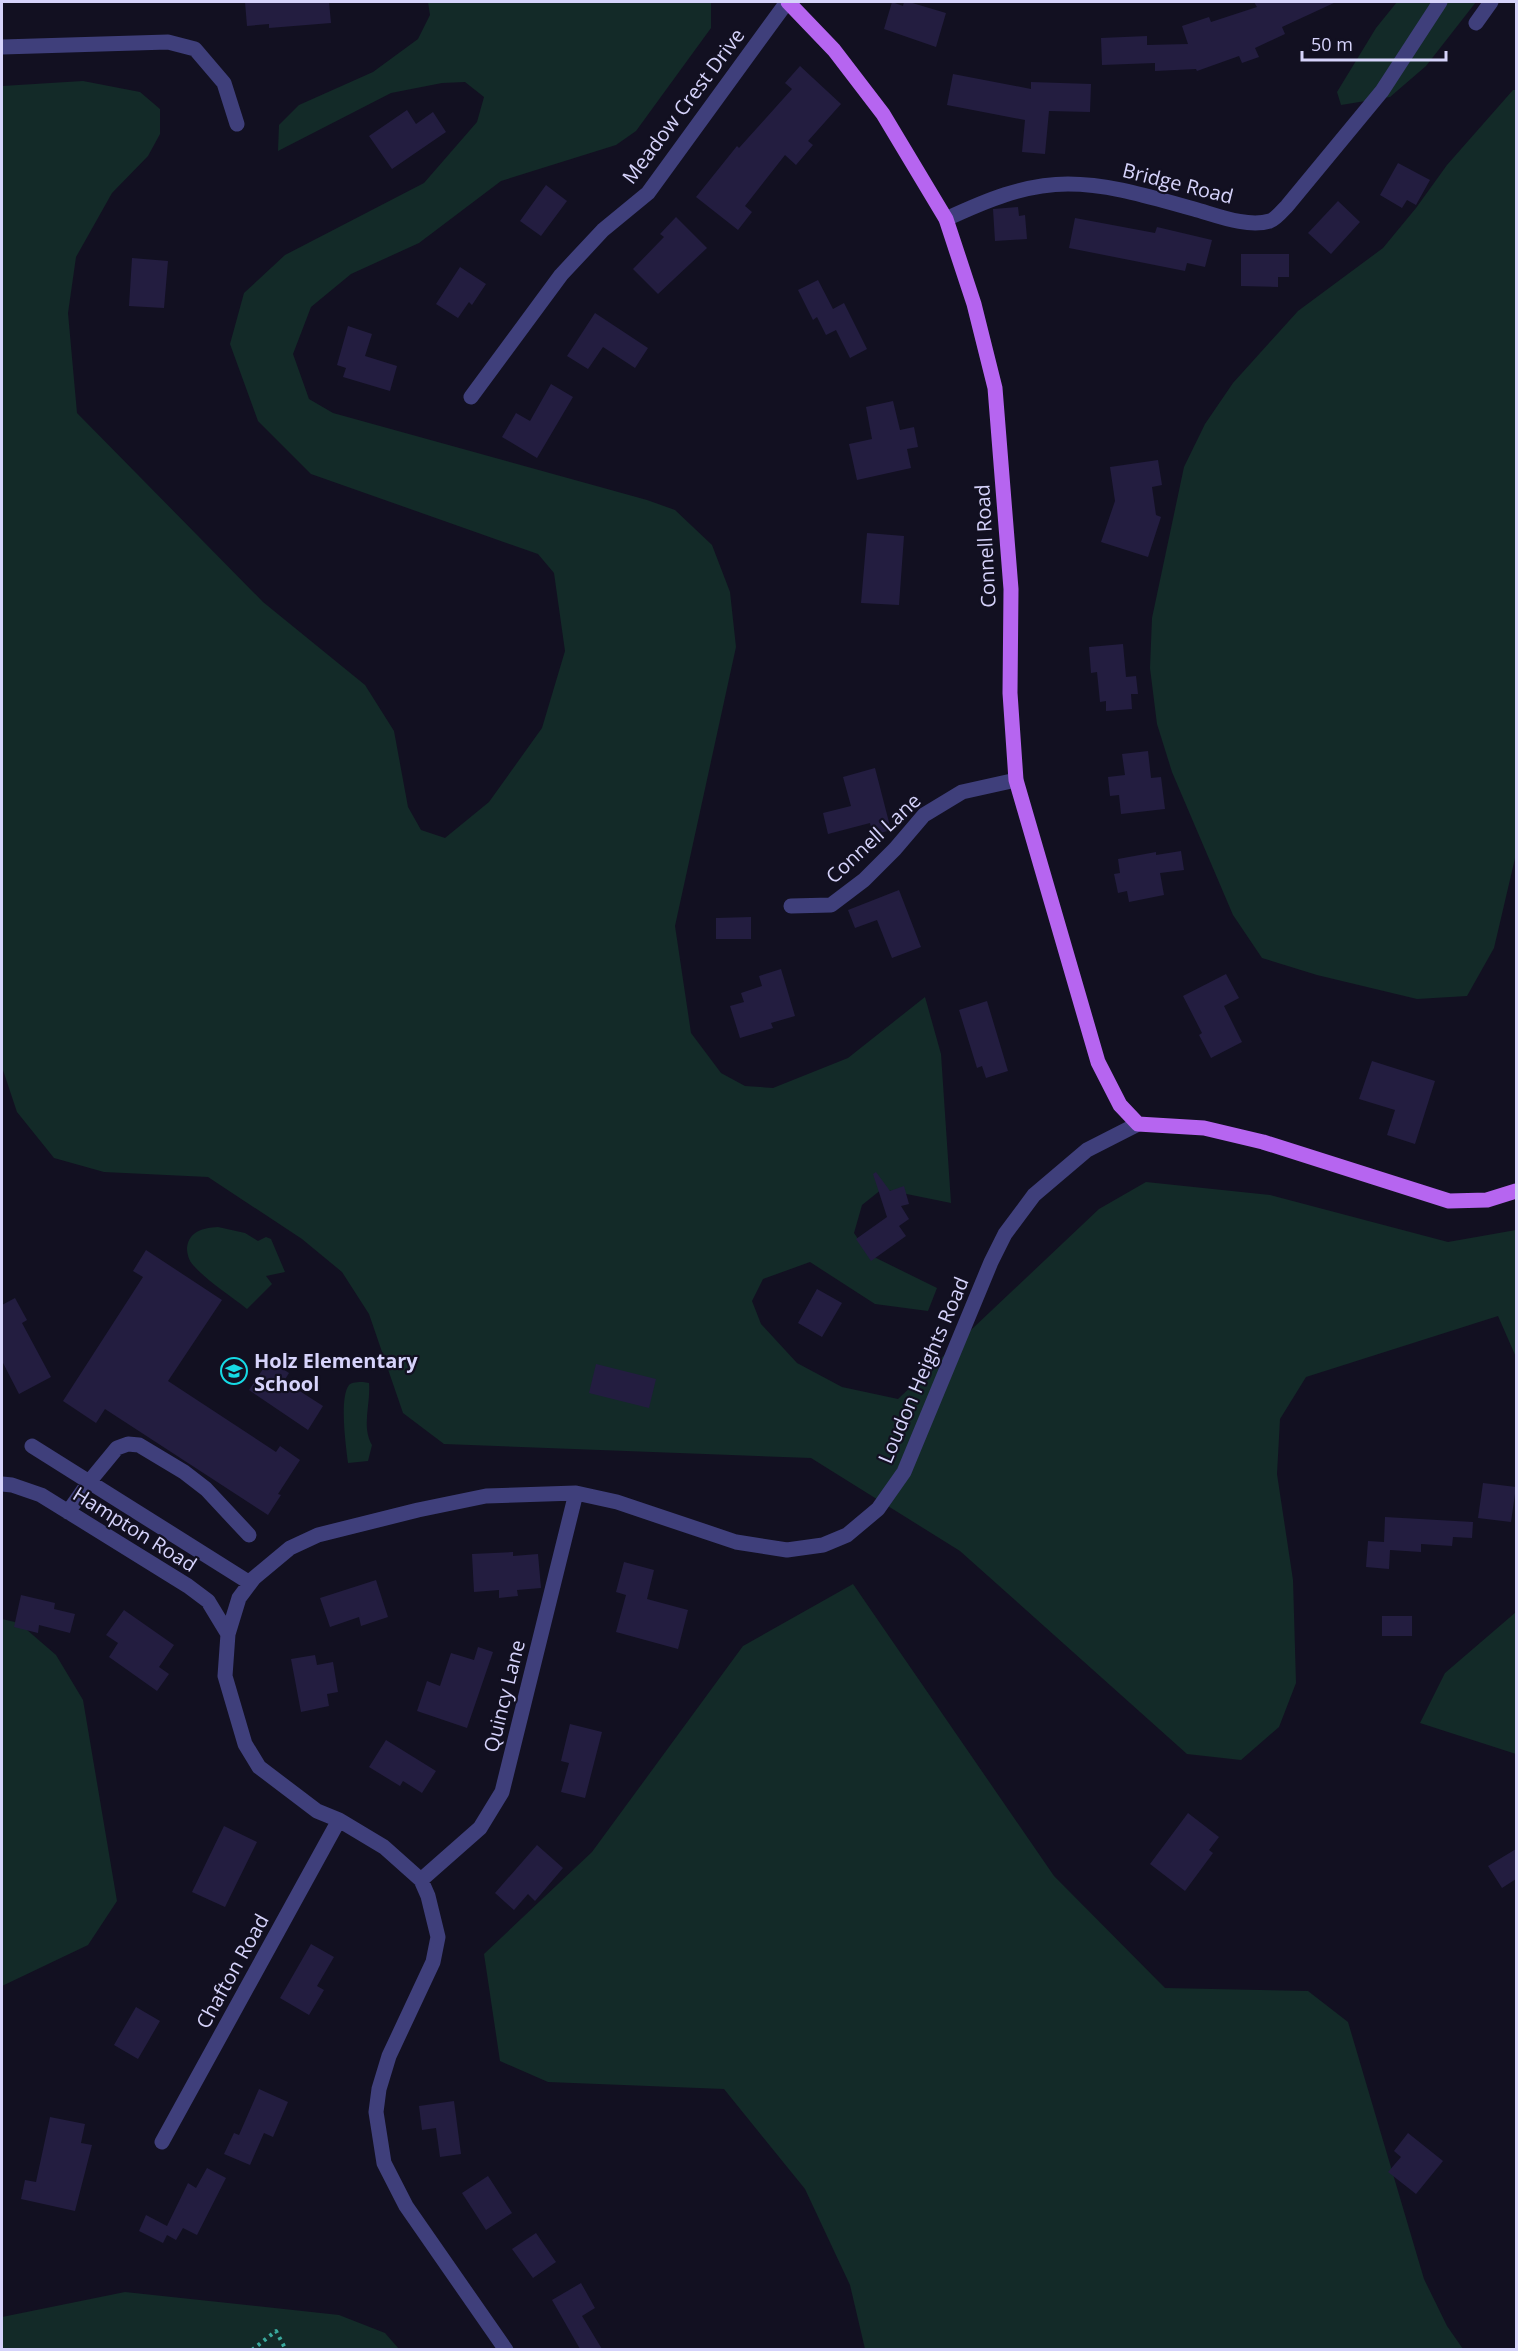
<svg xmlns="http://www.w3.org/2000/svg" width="1518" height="2351" font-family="'Open Sans',sans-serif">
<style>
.green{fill:#132a28}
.building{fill:#231d40}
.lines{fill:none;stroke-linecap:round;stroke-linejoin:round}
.path{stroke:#3aa99d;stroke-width:4;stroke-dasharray:3 4.5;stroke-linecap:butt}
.minor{stroke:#3f3f7b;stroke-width:15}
.major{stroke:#b665f0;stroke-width:15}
.labels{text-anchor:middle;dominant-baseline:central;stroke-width:4.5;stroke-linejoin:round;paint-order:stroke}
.street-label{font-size:20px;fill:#d6d3fb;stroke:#121021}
.poi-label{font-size:20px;font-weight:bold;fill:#d6d3fb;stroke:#121021;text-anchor:start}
</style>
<rect width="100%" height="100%" fill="#121021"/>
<!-- green -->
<path class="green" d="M428 2 711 3V28L636 131 616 145 501 181 419 243 351 274 311 307 293 354 309 399 333 413 647 500 675 510 712 545 730 592 736 647 675 926 691 1033 721 1073 745 1086 773 1088 848 1058 925 997 941 1054 951 1203 882 1189 862 1205 854 1233 868 1254 937 1288 928 1311 875 1304 810 1262 763 1279 752 1301 761 1324 797 1363 842 1387 898 1399 1099 1209 1146 1182 1270 1195 1448 1242 1516 1230V1357L1498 1316 1306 1377 1280 1419 1277 1474 1293 1580 1296 1683 1279 1727 1241 1760 1187 1754 960 1551 811 1458 444 1444 403 1413 369 1314 342 1272 302 1239 208 1177 104 1172 54 1158 17 1112 2 1067V86L83 81 140 92 160 109V134L148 156 112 193 76 257 68 313 77 413 263 602 365 685 394 731 408 807 421 830 445 838 489 802 542 728 565 651 554 573 538 554 311 474 258 421 230 344 244 293 285 255 424 183 477 122 484 97 465 82 442 83 391 93 278 151 279 125 299 105 373 72 418 39 430 15Z
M1397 2H1476L1426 66 1390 97 1341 105 1337 92 1376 28Z
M1513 90H1516V854L1494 948 1467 996 1417 999 1317 975 1262 958 1233 915 1172 772 1157 724 1150 668 1152 618 1184 467 1205 424 1233 383 1298 311 1383 248 1416 208 1447 165Z
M218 1227 245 1233 258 1241 266 1237 271 1239 285 1272 266 1276 272 1284 247 1309C230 1295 208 1282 193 1265 189 1261 187 1254 187 1248 189 1231 203 1228 218 1227Z
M363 1382 369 1383C371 1404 361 1426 372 1445L368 1461 348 1463C346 1447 339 1398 349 1385 352 1382 358 1382 363 1382Z
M853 1584 1054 1876 1165 1988 1308 1991 1348 2022 1424 2279 1447 2326 1463 2349H865L850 2285 805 2189 724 2089 548 2082 500 2061 484 1954 592 1852 743 1646Z
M1516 1612V1754L1420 1723 1445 1673Z
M2 1619 19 1623 56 1655 83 1700 117 1901 88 1945 2 1986Z
M125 2292 339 2315 385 2333 399 2349H2V2317Z"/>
<!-- building -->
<path class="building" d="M245 2H329L331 23 269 28V24L247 26Z
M892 2 903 6 904 2H909L946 13 936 47 884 29Z
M1254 2H1336L1282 27 1285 34 1255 48 1259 57 1242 63 1239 56 1197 71 1196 69 1155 71V63L1102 65 1101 38 1147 36V45L1188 44 1182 26 1209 17 1211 22 1257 7Z
M800 66 841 104 808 141 813 145 796 165 785 155 745 206 752 212 738 230 696 197 737 146 739 148 792 89 785 83Z
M953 74 1031 89V82L1091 84 1090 112 1049 111 1045 154 1022 152 1025 120 947 105Z
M407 110 416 124 433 112 446 132 392 169 369 136Z
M1398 163 1430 180 1416 205 1407 200 1402 208 1380 195Z
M546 185 567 201 541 236 520 221Z
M1338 201 1360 222 1331 254 1308 233Z
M1018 207 1019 216 1025 215 1027 239 995 241 993 209Z
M676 217 707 248 658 294 633 269 664 237 660 234Z
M1075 218 1155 233 1157 227 1212 240 1205 267 1187 263 1185 271 1069 248Z
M1241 254H1289V277H1278V287L1241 286Z
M132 258 168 261 164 308 129 306Z
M460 267 486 284 472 305 469 302 458 318 436 304Z
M818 280 833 309 844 303 867 349 850 358 836 330 826 335 817 317 813 320 798 290Z
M595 313 648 348 635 368 603 347 588 369 567 356Z
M348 326 372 334 365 356 397 366 390 391 343 377 346 368 337 365Z
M551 384 573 397 537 458 502 437 516 413 530 421Z
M893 401 900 430 914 427 918 447 907 449 911 468 857 480 849 444 872 439 866 407Z
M1158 460 1162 485 1152 487 1156 515 1161 517 1148 557 1101 542 1115 501 1110 467Z
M867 533 904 536 899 605 861 603Z
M1123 644 1126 677 1136 676 1138 694H1131L1132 709 1106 711V701L1100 702 1097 672 1091 673 1089 647Z
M1148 751 1151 778 1161 777 1165 809 1121 814 1119 795 1110 796 1108 777 1125 775 1122 754Z
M875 768 891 830 873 835 870 823 828 834 823 813 851 806 843 777Z
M1181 851 1184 870 1160 873 1164 895 1129 902 1127 891 1118 893 1114 874 1120 873 1118 859 1156 852V855Z
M899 890 921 947 892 958 877 920 855 928 848 910Z
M751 917V939H716V918Z
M781 969 795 1016 771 1023 773 1028 740 1038 730 1006 744 1002 741 993 762 986 759 976Z
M1226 974 1239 998 1224 1006 1242 1042 1211 1058 1199 1035 1202 1033 1183 996Z
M987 1001 1008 1071 986 1078 982 1066 977 1068 959 1010Z
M1372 1061 1435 1081 1415 1144 1387 1135 1395 1110 1359 1099Z
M876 1172 890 1191 904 1186 909 1204 901 1206 909 1219 899 1226 906 1236 871 1261 856 1239 887 1217 873 1174Z
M146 1250 222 1300 168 1381 276 1452 280 1446 300 1460 278 1494 281 1495 268 1515 105 1409 96 1423 63 1401 143 1277 133 1271Z
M817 1289 842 1303 822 1337 798 1323Z
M15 1298 27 1320 22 1323 51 1377 19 1394 2 1361V1305Z
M269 1360 289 1373 284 1381 323 1406 308 1430 249 1390Z
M596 1364 656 1379 649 1408 589 1393Z
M1483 1483 1516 1487 1511 1522 1478 1518Z
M1385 1517 1473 1522 1472 1538 1453 1537 1452 1546 1421 1544V1552L1390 1550 1389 1569 1366 1567 1368 1541 1384 1542Z
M513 1552V1556L538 1554 541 1588 517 1590 518 1596 499 1598V1590L474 1592 472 1554Z
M624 1562 654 1570 647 1599 688 1610 678 1649 616 1632 626 1595 616 1592Z
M376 1580 388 1617 361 1626 359 1617 330 1627 320 1598Z
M21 1595 55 1603 54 1609 75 1614 70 1633 39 1625 38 1633 14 1627Z
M124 1610 174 1645 159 1667 169 1674 157 1691 109 1657 118 1643 106 1635Z
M1382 1616H1412V1636H1382Z
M478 1647 493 1652 467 1728 417 1711 427 1681 440 1686 451 1653 474 1660Z
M315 1655 317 1665 333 1662 338 1692 327 1694 329 1706 301 1712 291 1659Z
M570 1724 602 1732 585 1798 561 1792 569 1763 561 1761Z
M386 1740 436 1771 422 1793 403 1781 400 1786 369 1767Z
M1188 1813 1219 1837 1209 1850 1213 1853 1185 1891 1150 1864Z
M224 1826 257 1842 225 1907 192 1892Z
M537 1845 563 1868 535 1901 528 1894 514 1910 495 1893Z
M1516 1849V1879L1502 1888 1488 1866Z
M311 1944 334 1957 317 1986 324 1990 309 2015 280 1998Z
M136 2007 160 2021 138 2059 114 2045Z
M259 2089 288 2102 273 2137 264 2133 250 2165 224 2154 234 2133 239 2135Z
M454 2101 461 2154 440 2157 436 2128 422 2130 419 2106Z
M50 2117 85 2124 81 2143 92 2145 75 2211 21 2199 25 2180 36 2182Z
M1408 2133 1443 2161 1416 2194 1388 2172 1401 2157 1394 2151Z
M207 2168 226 2178 197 2235 183 2228 176 2240 167 2235 163 2243 139 2231 146 2215 167 2226 188 2183 196 2188Z
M488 2176 512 2213 486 2230 462 2193Z
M536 2233 556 2262 533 2278 512 2249Z
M581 2283 595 2308 582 2316 602 2349H580L552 2300Z"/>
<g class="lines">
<!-- path -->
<path class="path" d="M252 2350 276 2331 286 2350"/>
<!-- minor -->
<path class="minor" d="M1476 23 1491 2
M2 47 168 42 195 49 224 83 237 124
M946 219C985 201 1024 184 1068 184 1111 184 1153 198 1194 209 1216 215 1247 228 1270 221 1276 219 1283 210 1287 206L1382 91 1440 2
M471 397 561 275 603 230 648 193 787 2
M791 906 831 905 864 880 895 849 924 815 962 792 1016 780
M32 1446 250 1583
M2 1484 12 1485 41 1495 188 1586 208 1601 228 1634
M68 1512 89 1482 117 1448 128 1444 139 1445 184 1472 206 1489 249 1535
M421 1880 480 1828 502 1792 576 1493
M162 2142 339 1820
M506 2350 406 2206 384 2163 376 2112 379 2089 389 2056 433 1962 438 1937 428 1896 421 1880 384 1847 339 1820 317 1811 259 1767 245 1744 225 1676 228 1634 239 1598 254 1578 290 1548 318 1535 418 1510 486 1496 576 1493 617 1502 736 1542 787 1550 823 1545 847 1535 878 1509 904 1472 991 1262 1005 1234 1034 1195 1087 1150 1138 1124"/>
<!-- major -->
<path class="major" d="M788 2 834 50 883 114 946 219 974 304 995 388 1011 589 1010 693 1016 780 1098 1062 1120 1105 1138 1124 1204 1128 1263 1142 1449 1201 1487 1200 1516 1191"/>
</g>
<!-- icons -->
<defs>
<symbol id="school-ring" viewBox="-11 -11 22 22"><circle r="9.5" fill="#121021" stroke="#16dae5" stroke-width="1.5"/><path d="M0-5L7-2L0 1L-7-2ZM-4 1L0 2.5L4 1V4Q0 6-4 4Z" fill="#16dae5"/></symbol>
</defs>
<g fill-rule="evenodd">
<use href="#school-ring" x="219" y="1356" width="30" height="30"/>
</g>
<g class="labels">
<!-- street labels -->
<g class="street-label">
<text transform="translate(683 106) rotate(-53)">Meadow Crest Drive</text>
<text transform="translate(1178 183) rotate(14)">Bridge Road</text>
<text transform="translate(985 546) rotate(-93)">Connell Road</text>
<text transform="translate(873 838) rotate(-43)">Connell Lane</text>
<text transform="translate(923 1370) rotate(-67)">Loudon Heights Road</text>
<text transform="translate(135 1529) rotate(32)">Hampton Road</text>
<text transform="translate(504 1696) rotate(-76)">Quincy Lane</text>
<text transform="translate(232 1971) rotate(-61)">Chafton Road</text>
</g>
<!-- poi labels -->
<g class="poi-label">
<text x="254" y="1360">Holz Elementary<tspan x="254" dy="23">School</tspan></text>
</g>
</g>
<!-- border -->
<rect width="1518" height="2351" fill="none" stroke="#d6d3fb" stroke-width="6"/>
<!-- scale -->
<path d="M1302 51v9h144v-9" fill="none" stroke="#d6d3fb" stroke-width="3"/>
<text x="1311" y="51" font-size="18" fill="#d6d3fb" stroke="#121021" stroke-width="4.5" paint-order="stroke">50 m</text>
</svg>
